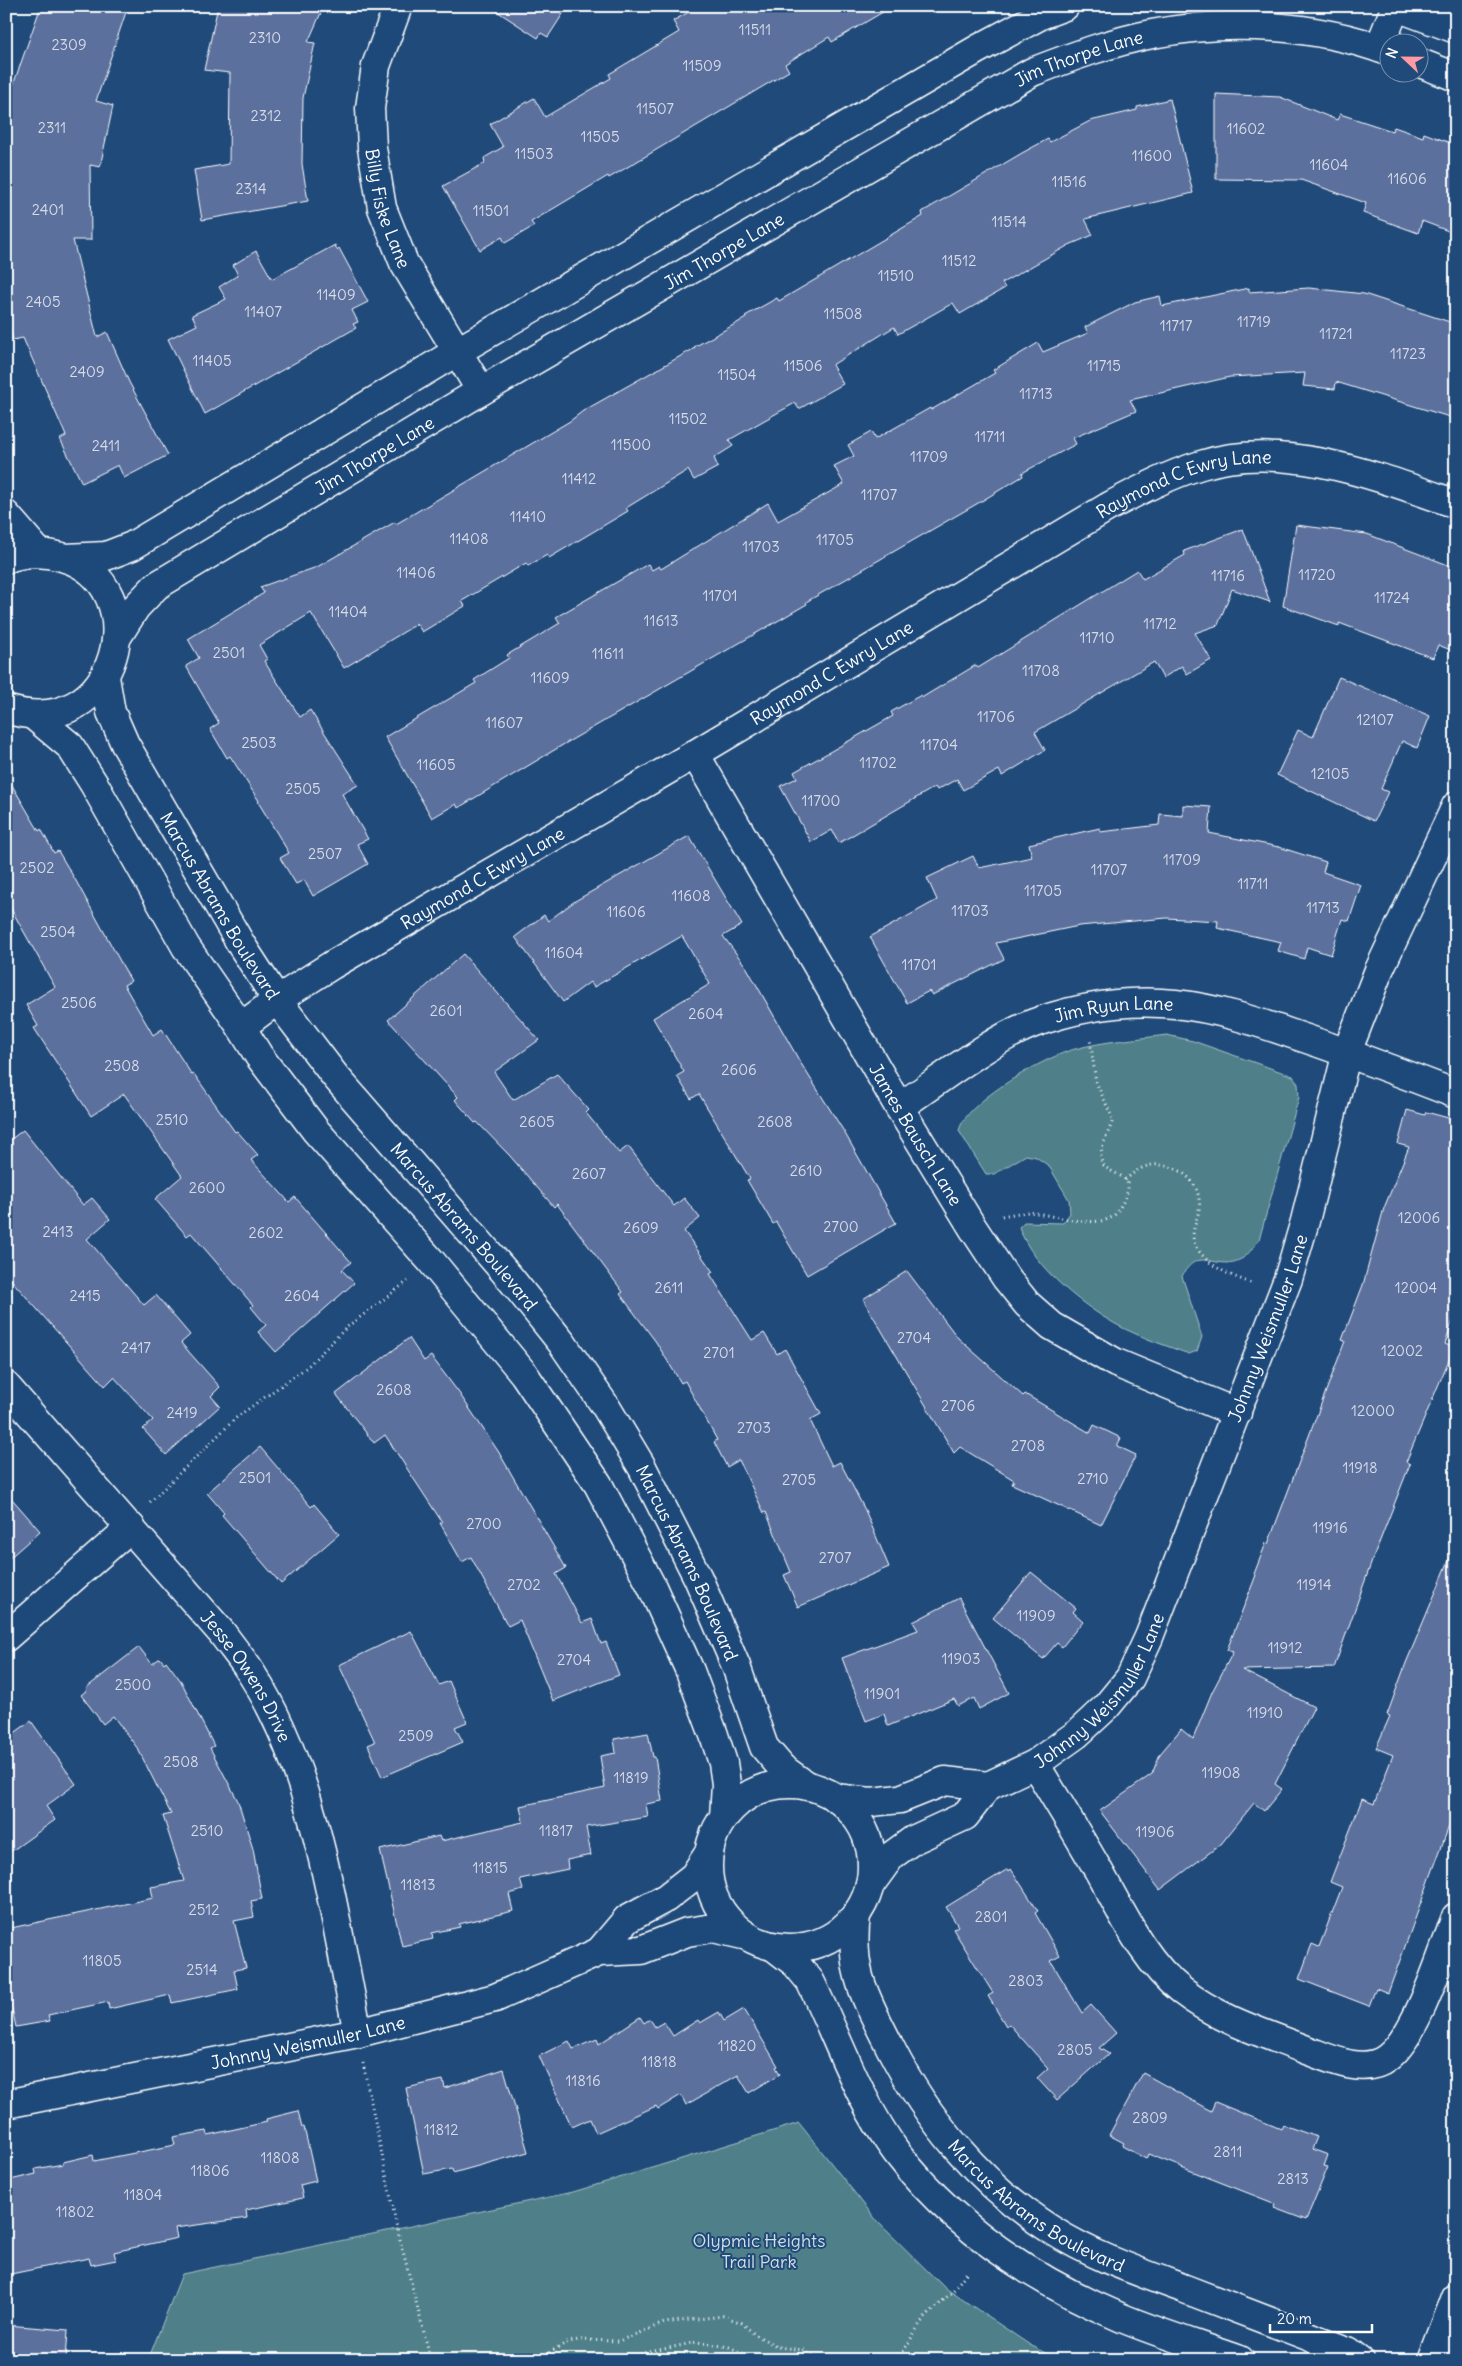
<svg xmlns="http://www.w3.org/2000/svg" width="1462" height="2366" font-family="Delius,sans-serif">
<style>
.green{fill:#50808a;stroke:#a8c0c4}
.building{fill:#5c6f9e;stroke:#fff}
.lines{fill:none;stroke-linecap:round;stroke-linejoin:round}
.minor-casing{stroke:#fff;stroke-width:31}
.path{stroke:#fff;stroke-width:3;stroke-dasharray:1 4;stroke-linecap:butt}
.minor{stroke:#1f4a7a;stroke-width:28}
.labels{text-anchor:middle;dominant-baseline:central;stroke-width:4;stroke-linejoin:round;paint-order:stroke}
.number-label{font-size:15px;fill:#d6dbe7}
.street-label{font-size:18px;fill:#fff;stroke:#1f4a7a}
.park-label{font-size:18px;fill:#d3dfe2;stroke:#1f4a7a}
</style>
<rect width="100%" height="100%" fill="#1f4a7a"/>
<filter id="ink" filterUnits="userSpaceOnUse"><feTurbulence type="fractalNoise" baseFrequency=".02" numOctaves="2"/><feDisplacementMap in="SourceGraphic" scale="10" xChannelSelector="R" yChannelSelector="G"/><feConvolveMatrix kernelMatrix="1 2 1 2 8 2 1 2 1" color-interpolation-filters="sRGB"/></filter>
<g filter="url(#ink)">
<!-- green -->
<path class="green" d="M1167 1035 1193 1041 1293 1076 1298 1084 1299 1097 1259 1240C1254 1246 1249 1254 1243 1258 1217 1274 1200 1243 1182 1276L1202 1337 1197 1351 1189 1354C1167 1346 1145 1339 1125 1329 1088 1311 1032 1267 1019 1227L1024 1222 1063 1223 1070 1213 1069 1200 1049 1166 1036 1157 1026 1155 994 1174H986L959 1131C964 1102 1047 1056 1075 1049 1104 1041 1137 1039 1167 1035Z
M799 2123 878 2222 944 2287 1030 2345 1061 2360H148L182 2274 573 2192Z"/>
<!-- building -->
<path class="building" d="M41 6H128L96 101 113 106 100 167 90 165 91 240H73L97 337 107 332 129 382 168 455 124 478 118 465 82 483 60 439 66 436 23 338 13 340 6 314V113L11 91Z
M218 6H324L308 42 315 43 303 98 302 164 308 201 202 220 194 170 229 164 230 73 204 70Z
M489 6H568L548 37 541 33 538 38Z
M699 6H893L832 42 829 37 785 64 789 71 609 178 608 176 531 222 534 226 505 243 502 237 480 250 443 186 485 163 484 158 503 147 490 124 534 98 545 117 611 78 609 74 679 32 673 21Z
M1216 94 1280 97 1337 120 1340 114 1392 131 1394 127 1423 137 1424 133 1456 145V234L1422 221 1418 233 1363 213 1366 203 1301 180 1216 179Z
M1170 99 1193 193 1085 219 1093 235 1069 245 1002 283 1005 288 960 314 953 303 898 334 894 327 832 365 843 384 799 409 795 403 729 440 733 446 714 458 718 467 694 480 688 470 626 508 628 511 549 558 547 555 528 566 526 563 462 601 465 606 422 632 417 624 344 668 311 613 259 645 267 659 264 661 300 717 310 710 358 785 342 794 368 839 357 844 368 864 313 896 304 880 296 884 280 858 289 853 258 802 259 801 230 756 227 758 210 729 219 723 186 666 199 658 188 639 264 593 260 587 317 567 395 522 396 524 570 421 583 411 695 348 694 347 746 318 745 316 777 298 779 301 923 216 922 212 1022 153 1048 139 1050 142 1090 121 1137 110V107Z
M335 245 337 250 339 248 368 302 352 310 358 322 353 324 356 328 205 414 168 339 197 325 192 315 226 299 219 287 238 275 233 265 256 251 272 279Z
M1249 288V292L1309 288 1364 294 1456 324V419L1336 382 1335 389 1303 386 1305 373 1230 377 1130 400 1136 411 1073 438 1076 444 1022 473 1023 476 980 502 806 602 807 604 561 746 458 808 456 804 432 818 385 737 476 683 474 680 509 658 507 655 560 623 556 617 648 564 652 570 659 566 661 569 768 503 778 521 844 484 834 466 854 456 848 445 871 432 875 439 930 408 931 410 995 373 993 370 1038 343 1043 352 1088 333 1085 327 1135 302 1160 296 1162 306Z
M1296 525 1367 534 1456 568V652L1438 645 1433 658 1339 623V626L1283 606Z
M1243 529 1270 602 1232 589 1218 625 1195 633 1211 660 1187 674 1182 666 1163 678 1154 662 1035 732 1045 750 1002 776 999 770 963 790 957 779 937 790 935 787 839 843 832 830 811 842 780 786 797 778 794 772 893 716 891 712 921 695 923 697 976 665 978 668 1137 570 1143 579 1185 555 1184 551Z
M1339 677 1430 716 1417 748 1402 741 1381 789 1388 792 1374 821 1277 775 1298 730 1313 737Z
M6 775 39 831 41 829 54 853 58 851 76 881 131 981 124 985 153 1035 162 1029 192 1075 194 1074 235 1132 237 1131 258 1155 251 1160 289 1202 295 1197 351 1262 342 1270 354 1283 276 1352 258 1332 266 1325 251 1307 253 1305 191 1233 187 1236 155 1199 182 1176 124 1094 91 1116 34 1028 38 1026 26 1005 55 987 6 900Z
M1183 805 1211 807 1209 833 1279 847 1326 862 1323 872 1361 885 1349 921 1342 919 1331 955 1307 947 1304 959 1278 951 1281 942 1217 928 1218 921 1167 918 1079 926 996 943 1004 959 932 995 929 991 907 1003 870 937 937 900 927 878 973 856 979 868 1032 857 1029 844 1100 828V832L1159 825 1160 814 1183 816Z
M689 836 742 925 723 936 747 968 800 1062 843 1130 896 1223 807 1275 776 1222 773 1224 747 1180 750 1179 699 1094 691 1099 677 1076 684 1072 653 1018 710 984 682 936 594 987 590 982 563 1002 515 937 544 915 548 921 575 901Z
M463 954 539 1040 494 1072 513 1100 557 1074 589 1110 586 1113 619 1153 628 1146 674 1206 684 1198 700 1218 684 1231 713 1272 710 1274 752 1340 764 1333 777 1354 785 1349 821 1414 810 1420 832 1466 840 1462 865 1510 889 1567 798 1607 784 1575 791 1572 766 1512 764 1513 739 1460 727 1467 714 1442 717 1440 685 1381 681 1383 656 1342 620 1294 623 1292 557 1204 554 1207 510 1156 477 1122 475 1123 455 1100 458 1097 388 1020Z
M1407 1110 1425 1115 1426 1112 1456 1120V1311L1445 1344 1454 1348 1406 1462 1410 1464 1372 1561 1334 1668 1242 1670 1314 1707 1275 1784 1282 1789 1264 1811 1254 1803 1221 1844 1160 1890 1100 1811 1152 1774 1160 1754 1181 1729 1193 1739 1212 1692 1233 1652 1227 1650 1256 1575 1254 1574 1266 1543 1268 1544 1345 1341 1342 1340 1363 1285 1384 1208 1409 1147 1398 1144Z
M23 1130 83 1205 92 1198 110 1219 87 1239 144 1305 156 1295 190 1335 181 1343 220 1387 211 1396 220 1406 166 1455 143 1429 153 1420 114 1377 105 1386 6 1274V1143Z
M907 1271 958 1338 1023 1396 1025 1394 1090 1433 1094 1425 1121 1438 1117 1446 1136 1455 1101 1525 1012 1484 1014 1480 960 1447 954 1453 863 1299Z
M409 1338 424 1361 431 1356 459 1393 498 1451 566 1568 556 1574 582 1623 592 1619 601 1644 606 1642 619 1675 553 1701 520 1620 508 1626 471 1557 462 1562 440 1523 442 1522 385 1435 374 1443 336 1394Z
M260 1447 311 1507 314 1504 339 1534 281 1584 222 1515 224 1513 207 1493Z
M6 1492 40 1531 6 1561Z
M1455 1546 1456 1807 1388 1993 1376 1988 1369 2006 1299 1979 1312 1944 1319 1947 1342 1887 1330 1882 1362 1799 1374 1804 1393 1755 1376 1748 1390 1716 1387 1715 1406 1663Z
M1031 1572 1076 1608 1073 1612 1083 1621 1062 1647 1057 1643 1043 1659 993 1618Z
M959 1598 1009 1693 979 1709 974 1698 958 1706 954 1699 888 1726 884 1714 866 1721 842 1658 918 1630 913 1622Z
M411 1631 439 1685 449 1681 467 1722 455 1727 463 1742 382 1777 368 1745 375 1742 339 1665Z
M139 1647 152 1664 160 1658 164 1663 166 1661 181 1681 214 1746 210 1748 238 1801 253 1849 262 1899 251 1901 254 1917 234 1921 246 1968 234 1970 238 1989 172 2003 170 1995 109 2009 108 2002 48 2015 50 2021 16 2027 6 1982V1929L153 1898 151 1887 184 1881 163 1816 171 1814 138 1749 113 1716 103 1724 81 1695 87 1690 86 1688Z
M31 1721 76 1784 46 1806 55 1820 6 1855V1739Z
M648 1733 653 1757H655L662 1801 646 1804 648 1817 586 1827 591 1855 567 1860 568 1869 520 1879 523 1890 509 1894 513 1911 459 1924 460 1927 432 1933 433 1939 402 1946 380 1850 439 1836 441 1841 523 1822 520 1806 605 1788 600 1756 616 1753 614 1739Z
M1008 1869 1009 1871 1011 1869 1038 1911 1035 1913 1060 1956 1051 1961 1082 2013 1091 2005 1116 2033 1099 2048 1109 2054 1057 2100 1037 2078 1048 2068 1009 2024 1006 2026 988 1996 993 1993 953 1929 958 1926 946 1907Z
M744 2009 778 2066 776 2067 780 2074 749 2093 738 2075 686 2105 681 2095 658 2109 656 2106 596 2133 590 2119 572 2127 539 2056 569 2041 573 2049 597 2039 599 2044 640 2017 644 2023 650 2019 655 2027 664 2022 673 2036 698 2020 700 2023 719 2012 724 2021Z
M504 2069 528 2152 453 2173 452 2169 424 2174 406 2088 443 2080 445 2088Z
M1143 2073 1211 2111 1215 2102 1281 2129 1283 2125 1317 2137 1312 2149 1328 2155 1324 2166 1328 2167 1306 2220 1274 2208 1276 2204 1148 2154 1146 2159 1122 2146 1124 2143 1109 2135Z
M298 2111 302 2127H304L316 2181 300 2185 303 2198 246 2210 247 2218 175 2228 177 2238 114 2252 116 2260 91 2265 89 2258 6 2275V2181L36 2174 35 2169 63 2164V2162L93 2155 94 2161 175 2145 173 2137 207 2131 208 2135 267 2122 266 2119Z
M6 2325 68 2330 66 2360H6Z"/>
<g class="lines">
<defs>
<g id="minor">
<path id="s1" d="M398 6 376 66 370 108 372 148 382 208 404 263 481 391"/>
<path d="M1394 6 1456 29"/>
<path d="M1379 48 1396 6"/>
<path d="M1420 63 1456 77"/>
<path d="M6 515 39 553"/>
<path d="M66 558 106 556 132 546 458 351 978 49 1041 15 1065 6"/>
<path d="M6 559C24 551 43 552 62 557 158 584 119 746 6 709"/>
<path id="s2" d="M117 637 136 607 156 586 481 391 1032 72C1071 57 1111 42 1152 34 1229 19 1315 24 1390 52"/>
<path id="s3" d="M105 677 111 712 125 744 242 946 277 1000 335 1076 510 1278 562 1343 606 1407 642 1467 698 1578 736 1666 764 1747 782 1768 807 1786"/>
<path d="M33 715 70 746 94 784 186 947 241 1027 259 1056 316 1131 431 1261 524 1374 598 1484 652 1587 690 1671 714 1735 723 1763 726 1784 724 1817"/>
<path id="s4" d="M695 754 899 1107 973 1228 1006 1278 1027 1304 1052 1326 1116 1363 1237 1413"/>
<path id="s5" d="M241 1027 277 1000 332 965 695 754 1108 507C1138 491 1168 475 1201 465 1283 439 1379 477 1456 504"/>
<path id="s6" d="M899 1107C939 1081 990 1040 1034 1023 1078 1007 1128 999 1175 1004 1215 1008 1255 1021 1292 1034 1347 1052 1401 1073 1456 1094"/>
<path id="s7" d="M6 1386 222 1633C232 1647 244 1661 253 1676 317 1777 334 1917 358 2033"/>
<path d="M6 1637 131 1527"/>
<path d="M1035 1764C1056 1799 1077 1833 1097 1868 1121 1910 1143 1961 1182 1991 1218 2019 1263 2033 1304 2049 1328 2058 1364 2076 1387 2058 1417 2036 1442 1954 1456 1917"/>
<circle cx="790" cy="1866" r="82"/>
<path d="M835 1798 871 1802 900 1799 945 1781 988 1786"/>
<path id="s8" d="M870 1885 891 1856 913 1840 965 1816 988 1786 1035 1764 1077 1734 1106 1707 1130 1678 1149 1637 1288 1279 1305 1221 1347 1052 1379 970 1456 806"/>
<path id="s9" d="M856 1915C849 1973 865 1996 890 2047 927 2120 981 2185 1050 2229 1092 2256 1139 2272 1185 2289 1239 2310 1293 2330 1347 2351L1359 2360"/>
<path d="M774 1947 796 1964 810 1981C838 2038 859 2102 897 2153 955 2229 1035 2281 1122 2318 1161 2334 1201 2346 1240 2360"/>
<path d="M599 1952 627 1919 666 1898 694 1876 709 1853"/>
<path id="s10" d="M6 2104 358 2033 495 1998 599 1952 641 1950 687 1932 713 1928 743 1935"/>
<path d="M1432 2360 1456 2297"/>
</g>
</defs>
<!-- minor casing -->
<use href="#minor" class="minor-casing"/>
<!-- path -->
<path class="path" d="M1125 1180C1140 1167 1151 1161 1170 1167 1189 1172 1202 1190 1199 1210 1196 1225 1188 1236 1198 1250 1212 1269 1233 1276 1253 1284
M1002 1216C1013 1214 1025 1211 1036 1213 1055 1216 1095 1228 1112 1217 1117 1214 1120 1207 1123 1202 1125 1197 1128 1192 1128 1187 1128 1172 1103 1174 1101 1159 1100 1145 1110 1131 1113 1119L1096 1082 1090 1039
M150 1502 237 1417 307 1367 347 1327 408 1281
M363 2063 397 2228 431 2360
M536 2360 566 2343 578 2340 619 2341 664 2323 723 2316 742 2323 754 2334 778 2347 804 2350 821 2360
M611 2360 697 2342 729 2347 758 2360
M898 2360 921 2322 952 2292 967 2272"/>
<!-- minor -->
<use href="#minor" class="minor"/>
</g>
</g>
<g class="labels">
<!-- number labels -->
<g class="number-label">
<text x="755" y="29">11511</text>
<text x="265" y="37">2310</text>
<text x="69" y="44">2309</text>
<text x="702" y="65">11509</text>
<text x="655" y="108">11507</text>
<text x="266" y="115">2312</text>
<text x="52" y="127">2311</text>
<text x="1246" y="128">11602</text>
<text x="600" y="136">11505</text>
<text x="534" y="153">11503</text>
<text x="1152" y="155">11600</text>
<text x="1329" y="164">11604</text>
<text x="1407" y="178">11606</text>
<text x="1069" y="181">11516</text>
<text x="251" y="188">2314</text>
<text x="48" y="209">2401</text>
<text x="491" y="210">11501</text>
<text x="1009" y="221">11514</text>
<text x="959" y="260">11512</text>
<text x="896" y="275">11510</text>
<text x="336" y="294">11409</text>
<text x="43" y="301">2405</text>
<text x="263" y="311">11407</text>
<text x="843" y="313">11508</text>
<text x="1254" y="321">11719</text>
<text x="1176" y="325">11717</text>
<text x="1336" y="333">11721</text>
<text x="1408" y="353">11723</text>
<text x="212" y="360">11405</text>
<text x="803" y="365">11506</text>
<text x="1104" y="365">11715</text>
<text x="87" y="371">2409</text>
<text x="737" y="374">11504</text>
<text x="1036" y="393">11713</text>
<text x="688" y="418">11502</text>
<text x="990" y="436">11711</text>
<text x="631" y="444">11500</text>
<text x="106" y="445">2411</text>
<text x="929" y="456">11709</text>
<text x="579" y="478">11412</text>
<text x="879" y="494">11707</text>
<text x="528" y="516">11410</text>
<text x="469" y="538">11408</text>
<text x="835" y="539">11705</text>
<text x="761" y="546">11703</text>
<text x="416" y="572">11406</text>
<text x="1317" y="574">11720</text>
<text x="1228" y="575">11716</text>
<text x="720" y="595">11701</text>
<text x="1392" y="597">11724</text>
<text x="348" y="611">11404</text>
<text x="661" y="620">11613</text>
<text x="1160" y="623">11712</text>
<text x="1097" y="637">11710</text>
<text x="229" y="652">2501</text>
<text x="608" y="653">11611</text>
<text x="1041" y="670">11708</text>
<text x="550" y="677">11609</text>
<text x="996" y="716">11706</text>
<text x="1375" y="719">12107</text>
<text x="504" y="722">11607</text>
<text x="259" y="742">2503</text>
<text x="939" y="744">11704</text>
<text x="878" y="762">11702</text>
<text x="436" y="764">11605</text>
<text x="1330" y="773">12105</text>
<text x="303" y="788">2505</text>
<text x="821" y="800">11700</text>
<text x="325" y="853">2507</text>
<text x="1182" y="859">11709</text>
<text x="37" y="867">2502</text>
<text x="1109" y="869">11707</text>
<text x="1253" y="883">11711</text>
<text x="1043" y="890">11705</text>
<text x="691" y="895">11608</text>
<text x="1323" y="907">11713</text>
<text x="970" y="910">11703</text>
<text x="626" y="911">11606</text>
<text x="58" y="931">2504</text>
<text x="564" y="952">11604</text>
<text x="919" y="964">11701</text>
<text x="79" y="1002">2506</text>
<text x="446" y="1010">2601</text>
<text x="706" y="1013">2604</text>
<text x="122" y="1065">2508</text>
<text x="739" y="1069">2606</text>
<text x="172" y="1119">2510</text>
<text x="537" y="1121">2605</text>
<text x="775" y="1121">2608</text>
<text x="806" y="1170">2610</text>
<text x="589" y="1173">2607</text>
<text x="207" y="1187">2600</text>
<text x="1419" y="1217">12006</text>
<text x="841" y="1226">2700</text>
<text x="641" y="1227">2609</text>
<text x="58" y="1231">2413</text>
<text x="266" y="1232">2602</text>
<text x="669" y="1287">2611</text>
<text x="1416" y="1287">12004</text>
<text x="85" y="1295">2415</text>
<text x="302" y="1295">2604</text>
<text x="914" y="1337">2704</text>
<text x="136" y="1347">2417</text>
<text x="1402" y="1350">12002</text>
<text x="719" y="1352">2701</text>
<text x="394" y="1389">2608</text>
<text x="958" y="1405">2706</text>
<text x="1373" y="1410">12000</text>
<text x="182" y="1412">2419</text>
<text x="754" y="1427">2703</text>
<text x="1028" y="1445">2708</text>
<text x="1360" y="1467">11918</text>
<text x="255" y="1477">2501</text>
<text x="1093" y="1478">2710</text>
<text x="799" y="1479">2705</text>
<text x="484" y="1523">2700</text>
<text x="1330" y="1527">11916</text>
<text x="835" y="1557">2707</text>
<text x="524" y="1584">2702</text>
<text x="1314" y="1584">11914</text>
<text x="1036" y="1615">11909</text>
<text x="1285" y="1647">11912</text>
<text x="961" y="1658">11903</text>
<text x="574" y="1659">2704</text>
<text x="133" y="1684">2500</text>
<text x="882" y="1693">11901</text>
<text x="1265" y="1712">11910</text>
<text x="416" y="1735">2509</text>
<text x="181" y="1761">2508</text>
<text x="1221" y="1772">11908</text>
<text x="631" y="1777">11819</text>
<text x="207" y="1830">2510</text>
<text x="556" y="1830">11817</text>
<text x="1155" y="1831">11906</text>
<text x="490" y="1867">11815</text>
<text x="418" y="1884">11813</text>
<text x="204" y="1909">2512</text>
<text x="991" y="1916">2801</text>
<text x="102" y="1960">11805</text>
<text x="202" y="1969">2514</text>
<text x="1026" y="1980">2803</text>
<text x="737" y="2045">11820</text>
<text x="1075" y="2049">2805</text>
<text x="659" y="2061">11818</text>
<text x="583" y="2080">11816</text>
<text x="1150" y="2117">2809</text>
<text x="441" y="2129">11812</text>
<text x="1228" y="2151">2811</text>
<text x="280" y="2157">11808</text>
<text x="210" y="2170">11806</text>
<text x="1293" y="2178">2813</text>
<text x="143" y="2194">11804</text>
<text x="75" y="2211">11802</text>
</g>
<!-- street labels -->
<g class="street-label">
<text stroke="none"><textPath href="#s2" startOffset="1129">Jim Thorpe Lane</textPath></text>
<text stroke="none"><textPath href="#s1" startOffset="209">Billy Fiske Lane</textPath></text>
<text stroke="none"><textPath href="#s2" startOffset="724">Jim Thorpe Lane</textPath></text>
<text stroke="none"><textPath href="#s2" startOffset="319">Jim Thorpe Lane</textPath></text>
<text stroke="none"><textPath href="#s5" startOffset="1092">Raymond C Ewry Lane</textPath></text>
<text stroke="none"><textPath href="#s5" startOffset="689">Raymond C Ewry Lane</textPath></text>
<text stroke="none"><textPath href="#s5" startOffset="284">Raymond C Ewry Lane</textPath></text>
<text stroke="none"><textPath href="#s3" startOffset="258">Marcus Abrams Boulevard</textPath></text>
<text stroke="none"><textPath href="#s6" startOffset="241">Jim Ryun Lane</textPath></text>
<text stroke="none"><textPath href="#s4" startOffset="440">James Bausch Lane</textPath></text>
<text stroke="none"><textPath href="#s3" startOffset="662">Marcus Abrams Boulevard</textPath></text>
<text stroke="none"><textPath href="#s8" startOffset="715">Johnny Weismuller Lane</textPath></text>
<text stroke="none"><textPath href="#s3" startOffset="1068">Marcus Abrams Boulevard</textPath></text>
<text stroke="none"><textPath href="#s7" startOffset="378">Jesse Owens Drive</textPath></text>
<text stroke="none"><textPath href="#s8" startOffset="310">Johnny Weismuller Lane</textPath></text>
<text stroke="none"><textPath href="#s10" startOffset="308">Johnny Weismuller Lane</textPath></text>
<text stroke="none"><textPath href="#s9" startOffset="360">Marcus Abrams Boulevard</textPath></text>
</g>
<!-- park labels -->
<g class="park-label">
<text x="759" y="2240">Olypmic Heights<tspan x="759" dy="21">Trail Park</tspan></text>
</g>
</g>
<!-- margin -->
<rect width="1462" height="2366" fill="none" stroke="#1f4a7a" stroke-width="25"/>
<rect x="12" y="12" width="1437" height="2341" fill="none" stroke="#fff" stroke-width="2" filter="url(#ink)"/>
<!-- north arrow -->
<g transform="translate(1404 58) rotate(292)"><circle r="24" fill="#1f4a7a" stroke="#7992af"/>
<path d="M0-4L9 19L0 12L-9 19Z" fill="#ff9aa2"/>
<text y="-8" font-size="14" font-weight="bold" text-anchor="middle" fill="#ffffff">N</text>
</g>
<!-- scale -->
<path d="M1270 2324v8h102v-8" fill="none" stroke="#ffffff" stroke-width="2.5"/>
<text x="1277" y="2324" font-size="15" fill="#ffffff" stroke="#1f4a7a" stroke-width="4" paint-order="stroke">20 m</text>
</svg>
